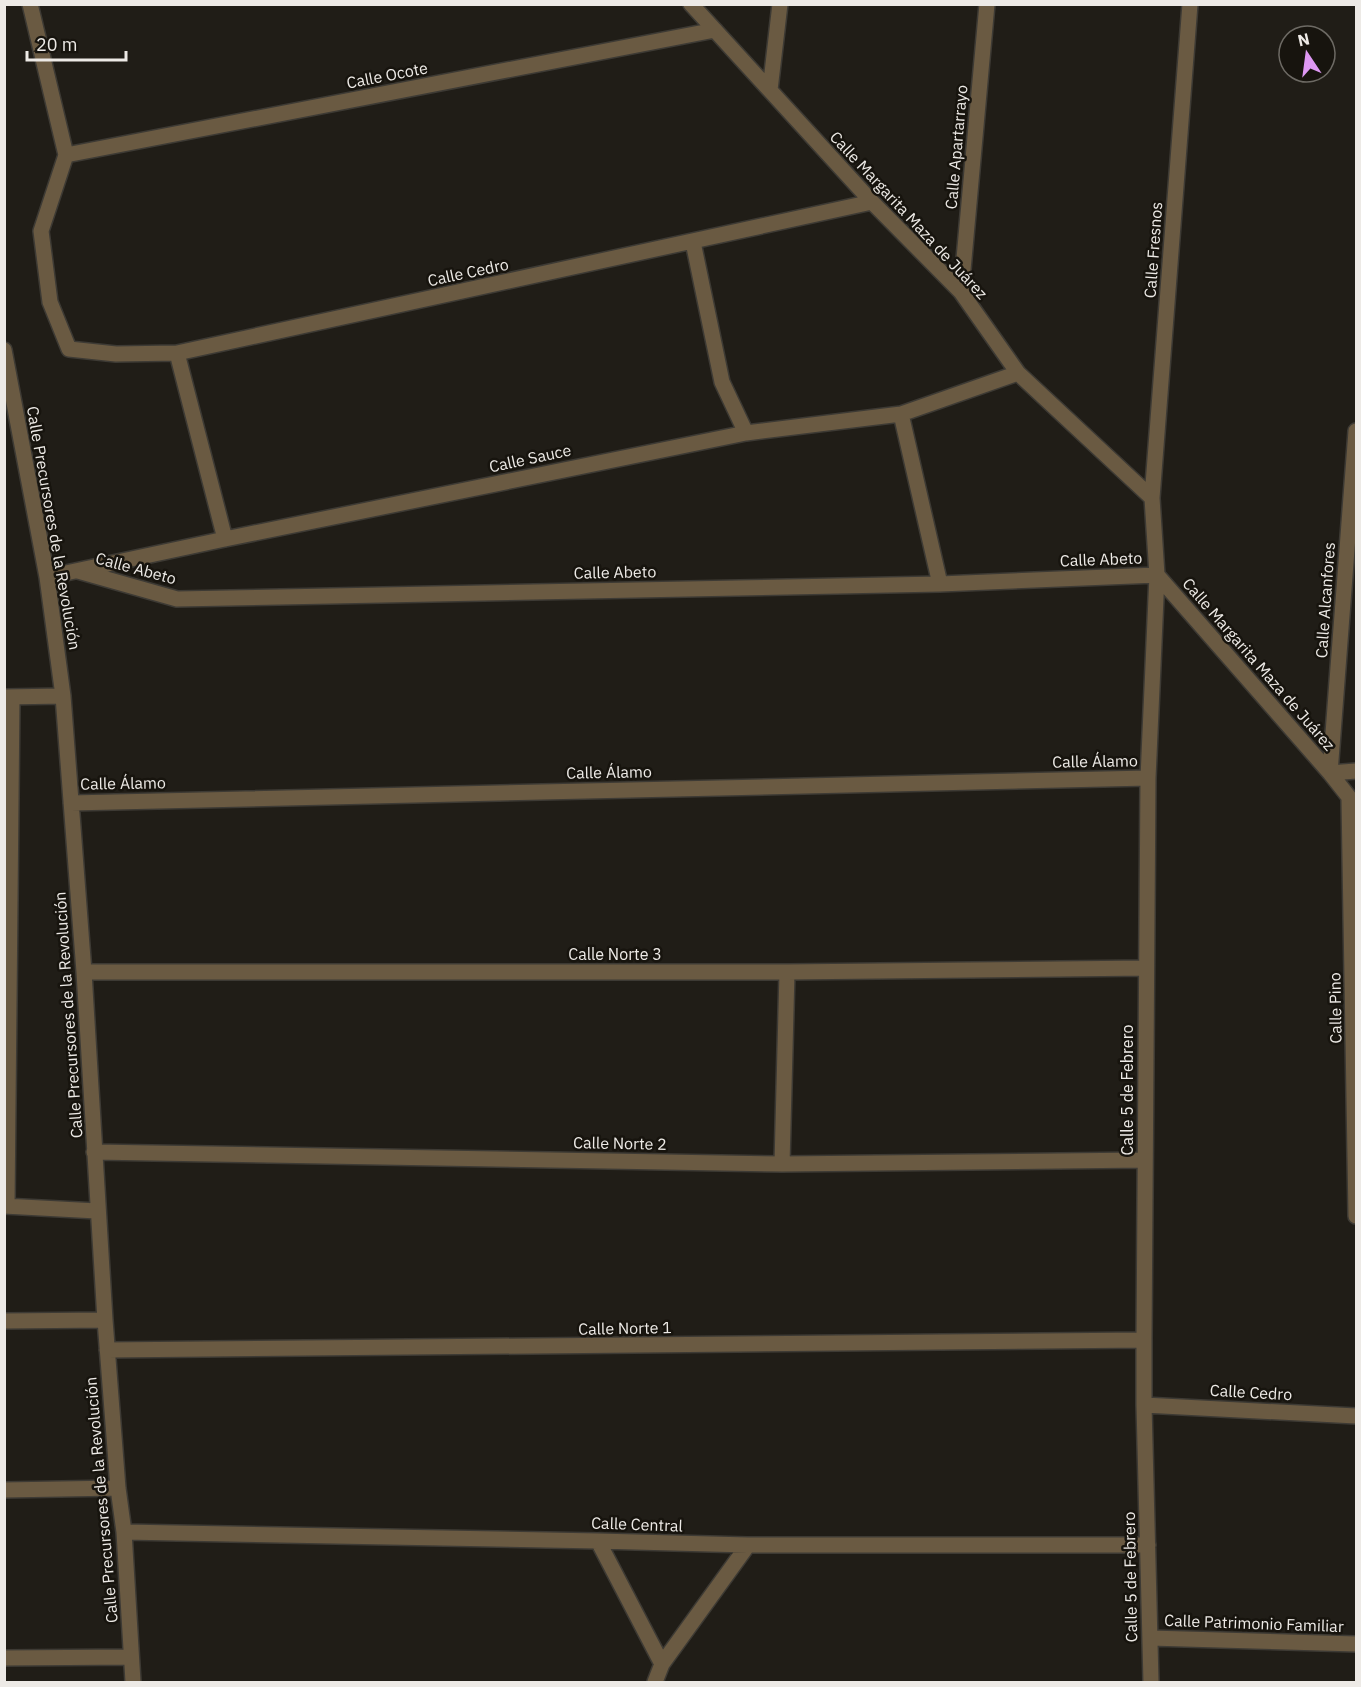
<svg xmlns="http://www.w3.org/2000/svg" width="1361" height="1687" font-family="'IBM Plex Sans',sans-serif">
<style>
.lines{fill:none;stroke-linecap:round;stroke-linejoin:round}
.street-casing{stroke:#3d3a34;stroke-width:18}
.street{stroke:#6a5a42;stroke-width:15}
.labels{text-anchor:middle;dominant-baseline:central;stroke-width:5;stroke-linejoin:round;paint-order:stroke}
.street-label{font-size:16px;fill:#edeae6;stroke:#17140e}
</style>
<rect width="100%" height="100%" fill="#201d17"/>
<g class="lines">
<defs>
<path id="street" d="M30 4 66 155 41 231 50 302 69 349 116 354 177 353 872 202
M691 4 872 202 961 292 1018 373 1152 498
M770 90 780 4
M66 155 715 30
M693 242 722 382 746 433
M961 292 987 4
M4 350 47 577 63 696 84 972 105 1320 118 1488 124 1532 133 1682
M177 353 225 539
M901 414 940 584
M1356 431 1330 773 1356 771
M78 571 177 599 940 584 1157 575 1330 773 1356 806
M47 577 225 539 746 433 901 414 1018 373
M4 697 63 696
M1349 799 1356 1216
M71 803 1148 778
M84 972H787L1146 968
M94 1152 782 1164 1144 1160
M782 1164 787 972
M4 1206 97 1211
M7 1206 12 697
M4 1321 105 1320
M107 1350 1144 1340
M1144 1405 1356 1416
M4 1490 118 1488
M124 1532 598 1541 748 1545H1148
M598 1541 662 1664
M1150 1638 1356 1644
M4 1658 131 1657
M655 1682 662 1664 748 1545
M1151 1682 1144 1405V1340L1148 778 1157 575 1152 498 1190 4"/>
</defs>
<!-- street casing -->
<use href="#street" class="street-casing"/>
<!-- street -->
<use href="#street" class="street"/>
</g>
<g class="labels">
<!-- street labels -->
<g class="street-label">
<text transform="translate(387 75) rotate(-11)">Calle Ocote</text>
<text transform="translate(956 147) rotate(-85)">Calle Apartarrayo</text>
<text transform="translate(909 215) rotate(47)">Calle Margarita Maza de Juárez</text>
<text transform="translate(1153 250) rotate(-86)">Calle Fresnos</text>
<text transform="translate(468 272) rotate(-12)">Calle Cedro</text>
<text transform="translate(530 458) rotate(-12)">Calle Sauce</text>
<text transform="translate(54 528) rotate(80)">Calle Precursores de la Revolución</text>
<text transform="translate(1101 559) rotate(-2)">Calle Abeto</text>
<text transform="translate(136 568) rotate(15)">Calle Abeto</text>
<text transform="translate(615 572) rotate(-1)">Calle Abeto</text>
<text transform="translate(1325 600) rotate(-86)">Calle Alcanfores</text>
<text transform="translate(1259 664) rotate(49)">Calle Margarita Maza de Juárez</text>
<text transform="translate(1095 761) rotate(-1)">Calle Álamo</text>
<text transform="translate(609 772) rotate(-1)">Calle Álamo</text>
<text transform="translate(123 783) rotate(-1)">Calle Álamo</text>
<text x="615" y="954">Calle Norte 3</text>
<text transform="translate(1335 1008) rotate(-91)">Calle Pino</text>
<text transform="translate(68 1015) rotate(-94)">Calle Precursores de la Revolución</text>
<text transform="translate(1127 1090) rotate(-90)">Calle 5 de Febrero</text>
<text transform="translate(620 1143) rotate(1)">Calle Norte 2</text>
<text transform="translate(625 1328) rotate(-1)">Calle Norte 1</text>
<text transform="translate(1251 1392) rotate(3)">Calle Cedro</text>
<text transform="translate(101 1500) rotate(-95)">Calle Precursores de la Revolución</text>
<text transform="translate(637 1524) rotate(2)">Calle Central</text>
<text transform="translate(1130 1577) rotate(-91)">Calle 5 de Febrero</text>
<text transform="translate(1254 1623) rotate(2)">Calle Patrimonio Familiar</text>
</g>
</g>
<!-- border -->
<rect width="1361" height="1687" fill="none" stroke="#edeae6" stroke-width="12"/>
<!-- north arrow -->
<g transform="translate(1307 54) rotate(347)"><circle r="28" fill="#17140e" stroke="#6d6a64" stroke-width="1.5"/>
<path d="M0-4.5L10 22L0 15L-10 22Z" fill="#de98f3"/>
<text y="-9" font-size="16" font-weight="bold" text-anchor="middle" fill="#edeae6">N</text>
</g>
<!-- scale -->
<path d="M27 51v9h99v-9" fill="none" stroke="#edeae6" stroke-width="3"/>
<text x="36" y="51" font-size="18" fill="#edeae6" stroke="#17140e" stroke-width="4.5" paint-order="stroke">20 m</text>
</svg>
